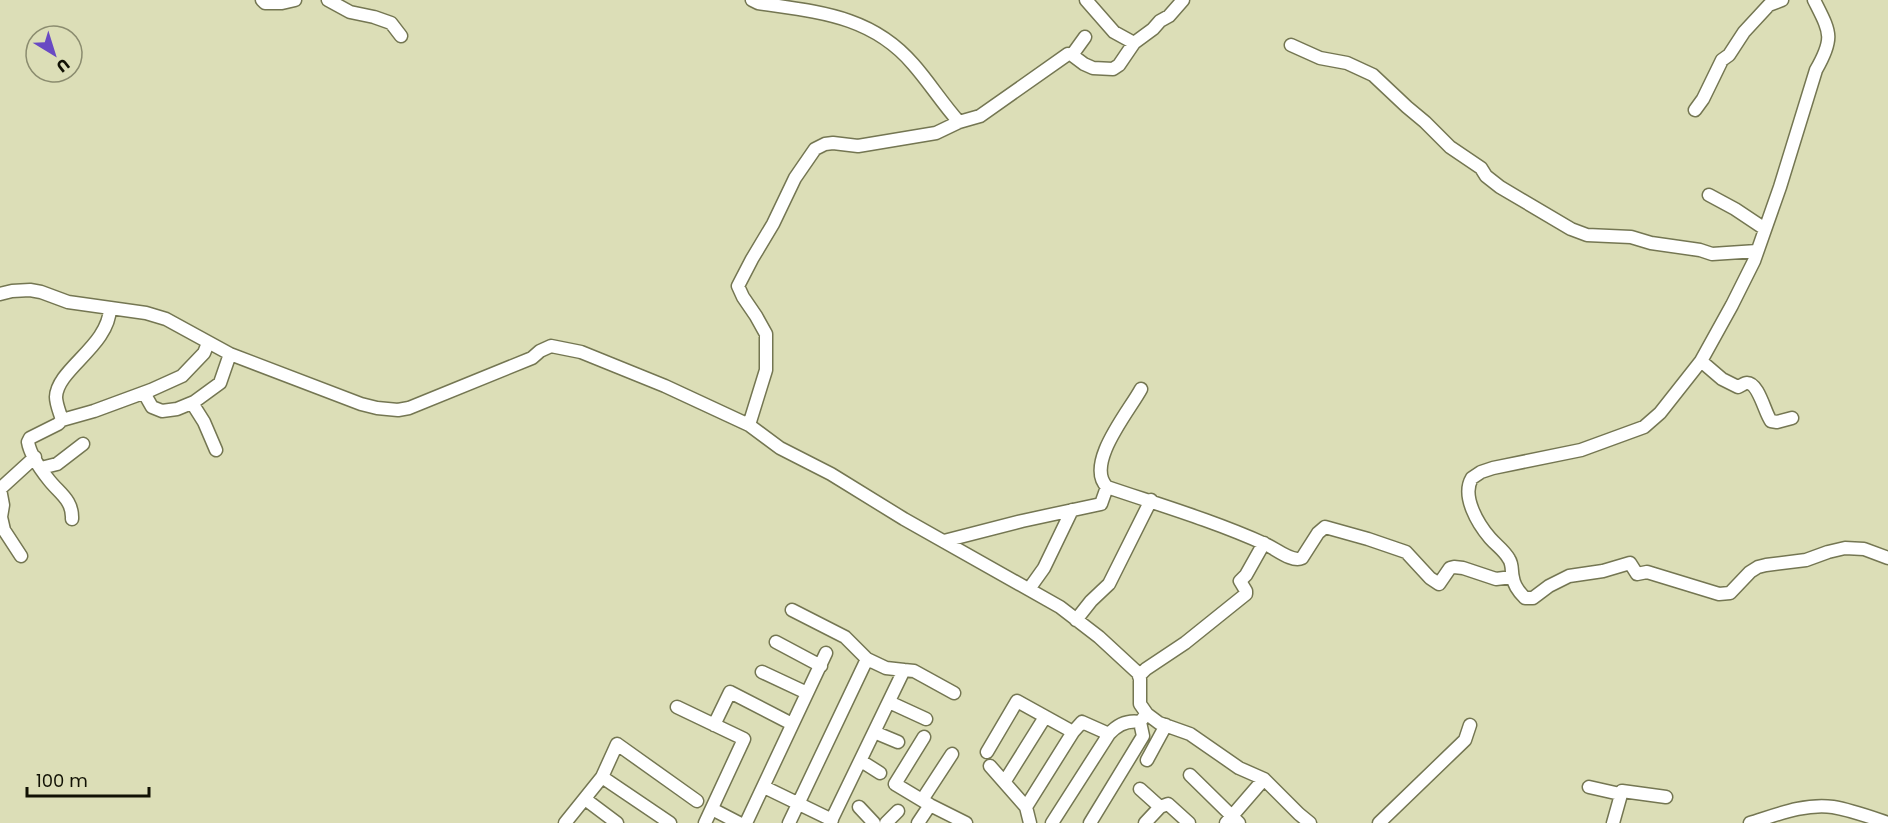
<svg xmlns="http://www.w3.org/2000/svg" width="1888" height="823" font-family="Poppins,sans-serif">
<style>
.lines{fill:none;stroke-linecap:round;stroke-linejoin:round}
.minor-casing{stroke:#747652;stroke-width:15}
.minor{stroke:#fff;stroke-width:12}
</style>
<rect width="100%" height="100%" fill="#dcdeb7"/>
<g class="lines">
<defs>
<path id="minor" d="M262 0 265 3H282L295 0
M328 0 350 12 374 17 391 23 401 36
M752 0 758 3C817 12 871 15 913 64 929 82 942 103 959 122
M1086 0 1114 32 1134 43
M1814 0C1830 32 1835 37 1816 70L1780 187 1754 261 1732 305 1701 361 1660 413 1644 427 1581 450 1493 468 1481 472 1472 478C1461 496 1478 524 1490 538 1497 546 1504 550 1509 559 1513 565 1511 571 1513 578 1514 586 1519 592 1525 598H1533L1549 586 1569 576 1603 571 1630 563 1637 574 1647 572 1719 594 1730 593 1750 572 1758 567 1766 565 1806 560 1828 552 1845 548 1864 549 1888 558
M1291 45 1320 58 1347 63 1373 75 1407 107 1425 122 1450 147 1481 168 1486 176 1500 187 1571 229 1587 235 1631 237 1651 243 1700 250 1712 254 1757 251
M1072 55 1085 37
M1695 110 1703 99 1722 60 1729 55 1744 32 1769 5 1782 0
M1709 195 1735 209 1765 229
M0 294 12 291 30 290 41 292 68 302 146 313 166 319 230 354 361 404 377 408 398 410 409 408 532 358 540 351 551 346 581 352 665 386 749 425 780 448 831 474 904 519 1060 607 1099 637 1138 673 1140 679V704L1147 714 1159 723 1190 734 1239 768 1264 779 1299 814 1310 823
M1701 361 1722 379 1738 387C1741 386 1744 383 1747 383 1759 383 1765 414 1771 421L1777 422 1792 418
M144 393 152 407 162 411 177 409 194 402 220 383 230 354
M192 403 204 422 216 450
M62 420 94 411 151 390 182 376 204 353 208 343
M749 425 766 370V334L756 316 743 297 738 286 752 259 773 224 795 178 815 149 825 144 833 143 858 146 936 133 959 122 980 116 1068 54 1072 55 1084 64 1093 68 1113 69 1119 65 1134 43 1153 29 1160 21 1169 16 1183 0
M41 468 57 464 83 444
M1107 487C1084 464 1130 410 1141 389
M72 519C73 500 59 493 49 480 41 470 30 454 28 442L30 438 58 424 62 420C60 413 56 404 56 397 57 369 109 346 110 308
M944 541 1022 521 1101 504 1107 487C1160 505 1214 521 1265 544 1275 548 1292 563 1302 558L1318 533 1325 527 1368 539 1406 552 1430 578 1439 584 1450 568 1454 567 1463 568 1496 579 1512 577
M21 556 4 530 1 517 3 505 0 489 35 457
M1029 589 1044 568 1072 510
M792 610 845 637 867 659 886 668 904 670
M1076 620 1091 601 1109 584 1151 500
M776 642 821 666
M762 672 807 693
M1139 676 1146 669 1185 643 1246 594V591L1240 581 1246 575 1264 543
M889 702 926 719
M677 707 744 739 705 823
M714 725 730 692 792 724
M874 732 898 742
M924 737 895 784 930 805 966 823
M987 752 1017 701 1073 732
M1147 760 1166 725
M861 761 880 773
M990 766 1026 807
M1190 775 1239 823
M602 777 670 823
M1005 781 1045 717
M764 787 832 820
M1589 787 1620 794
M1140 789 1160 807
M585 799 617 823
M922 800 952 754
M859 807 874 823
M712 809 739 823
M565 823 602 777 617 744 697 801
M746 823 826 653
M789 823 867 659
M830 823 904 670 914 671 954 693
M886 823 898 811
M918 823 930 805
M1030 823 1026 807 1073 732 1082 722 1109 734
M1052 823 1109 734C1118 724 1128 720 1140 722
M1090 823 1143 736 1140 722 1144 717
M1145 823 1160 807 1168 804 1189 823
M1226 823 1264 779
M1379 823 1465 740 1470 725
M1613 823 1622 791 1666 797
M1750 823C1776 815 1805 803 1833 807 1851 810 1870 817 1888 823"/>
</defs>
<!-- minor casing -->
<use href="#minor" class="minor-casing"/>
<!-- minor -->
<use href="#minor" class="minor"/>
</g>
<!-- north arrow -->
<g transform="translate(54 54) rotate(142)"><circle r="28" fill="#dcdeb7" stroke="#8b8c6f" stroke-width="1.5"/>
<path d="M0-4.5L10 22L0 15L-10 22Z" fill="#694ac3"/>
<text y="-9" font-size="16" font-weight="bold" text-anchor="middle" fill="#111104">U</text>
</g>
<!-- scale -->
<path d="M27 787v9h122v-9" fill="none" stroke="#111104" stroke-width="3"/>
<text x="36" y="787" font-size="18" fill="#111104" stroke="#dcdeb7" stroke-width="4.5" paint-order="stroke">100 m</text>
</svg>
